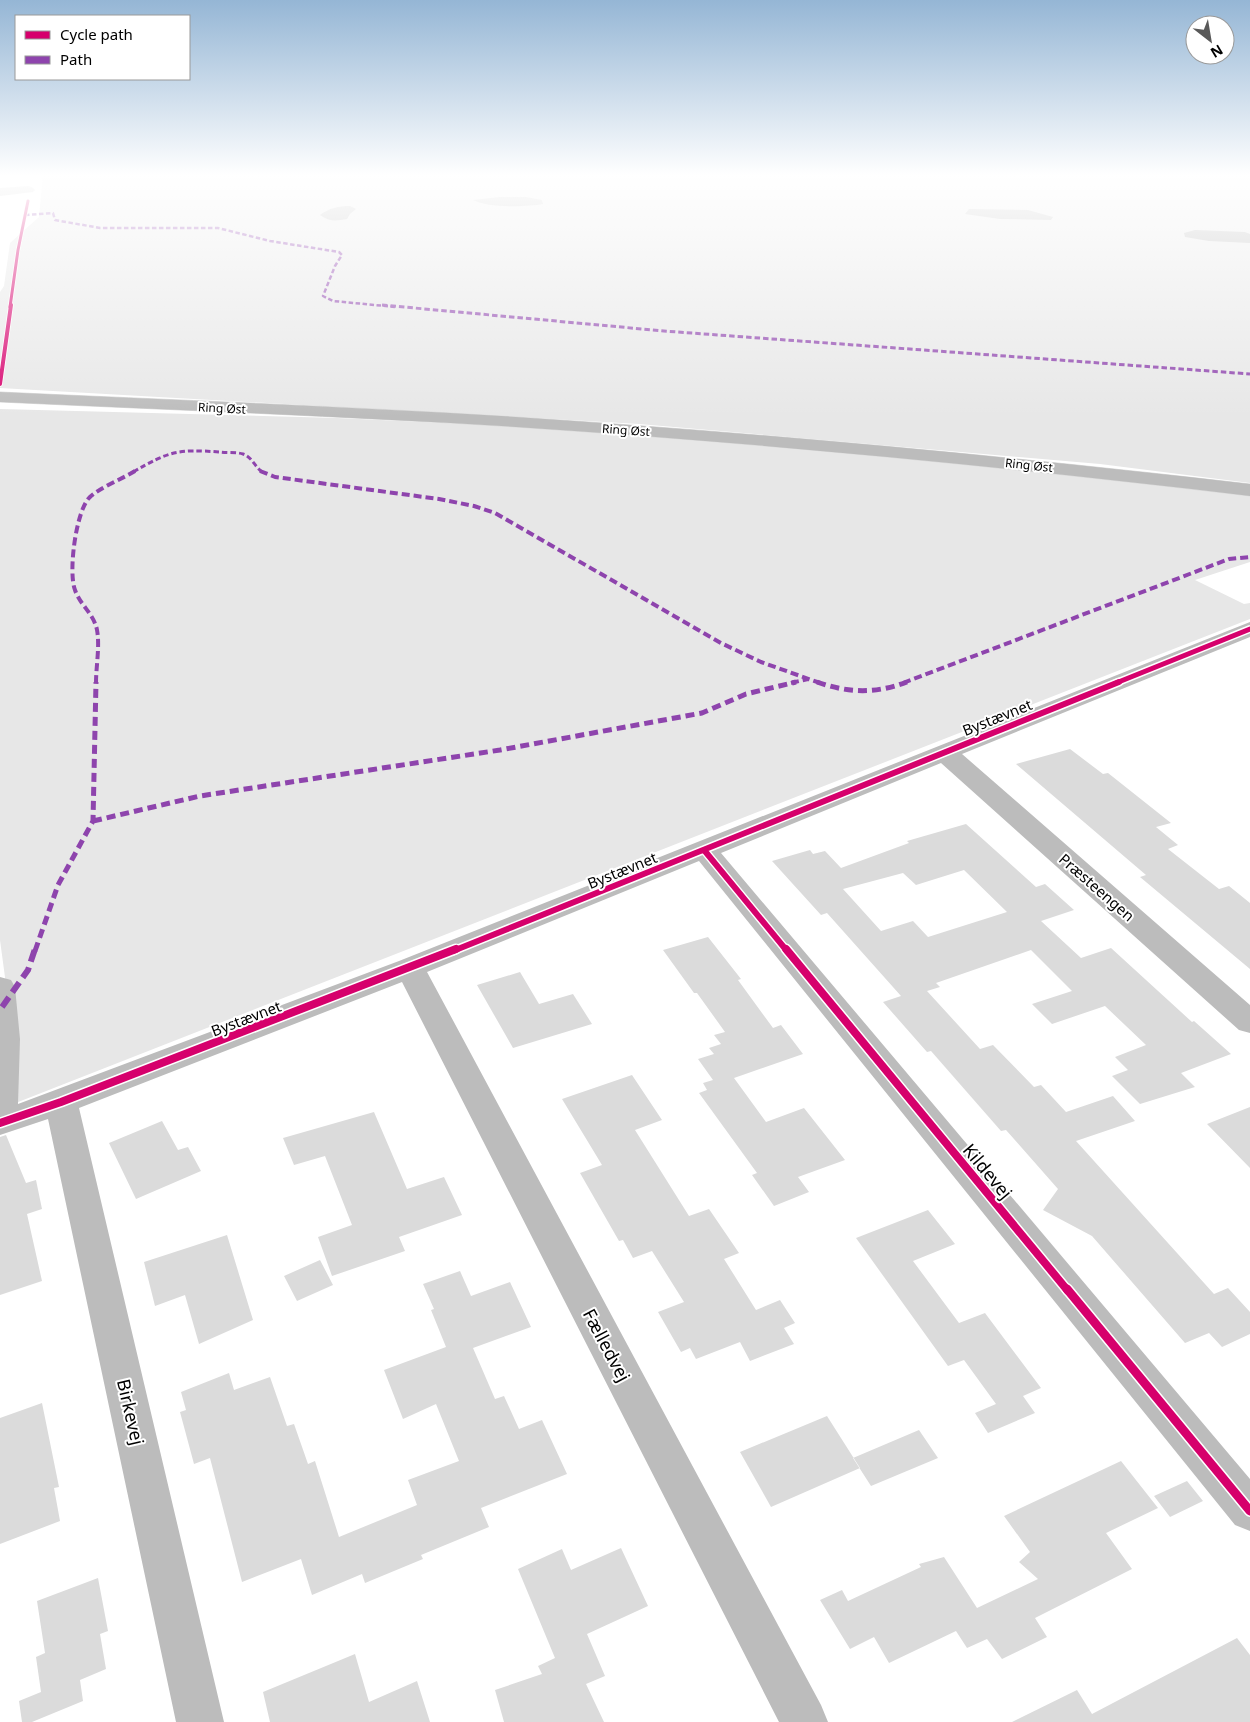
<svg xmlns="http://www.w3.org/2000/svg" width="1250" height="1722" font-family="'Noto Sans',sans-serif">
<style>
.green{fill:#e7e7e7}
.water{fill:#b9b9b9}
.building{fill:#dbdbdb;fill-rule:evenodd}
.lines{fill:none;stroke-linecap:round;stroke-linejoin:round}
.major-casing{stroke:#dbdbdb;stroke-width:1}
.minor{fill:#bcbcbc;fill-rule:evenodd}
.major{fill:#bcbcbc;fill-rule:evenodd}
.quiet-far4{stroke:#8e44ad;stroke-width:2.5;stroke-dasharray:4.5 2.5;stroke-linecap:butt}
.quiet-far3{stroke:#8e44ad;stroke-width:3;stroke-dasharray:5.5 3;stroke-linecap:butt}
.quiet-far2{stroke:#8e44ad;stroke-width:4;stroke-dasharray:8 4;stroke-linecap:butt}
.quiet-far1{stroke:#8e44ad;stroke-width:5;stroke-dasharray:9 5;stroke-linecap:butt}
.quiet{stroke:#8e44ad;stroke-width:6;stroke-dasharray:12 6;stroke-linecap:butt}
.cycleway-far5-casing{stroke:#fff;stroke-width:4.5}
.cycleway-far4-casing{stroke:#fff;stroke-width:5.5}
.cycleway-far3-casing{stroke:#fff;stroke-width:8}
.cycleway-far2-casing{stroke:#fff;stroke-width:9}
.cycleway-far1-casing{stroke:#fff;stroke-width:11}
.cycleway-casing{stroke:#fff;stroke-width:12}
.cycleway-far5{stroke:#d6006c;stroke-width:3}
.cycleway-far4{stroke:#d6006c;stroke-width:4}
.cycleway-far3{stroke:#d6006c;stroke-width:5}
.cycleway-far2{stroke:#d6006c;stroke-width:6}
.cycleway-far1{stroke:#d6006c;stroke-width:8}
.cycleway{stroke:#d6006c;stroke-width:9}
.labels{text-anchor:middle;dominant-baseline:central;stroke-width:4;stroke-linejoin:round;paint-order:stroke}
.far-street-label{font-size:12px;fill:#000;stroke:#fff}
.street-label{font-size:15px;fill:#000;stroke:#fff}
.near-street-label{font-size:18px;fill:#000;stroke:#fff}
</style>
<rect width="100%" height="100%" fill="#fff"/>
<!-- green -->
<path class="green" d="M43 176H1250V483L1100 464 639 424 0 388V292L4 286 10 243 39 217Z
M0 409 337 418 512 426 937 458 1250 494V562L1195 580 1244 604 1250 603V619L8 1106 9 1007 0 940Z"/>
<!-- water -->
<path class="water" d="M500 197H526L542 200 543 204C525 207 488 208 473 200Z
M350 206 356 209 350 214 347 219C337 221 329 222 320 215 329 208 339 206 350 206Z
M969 209 1028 210 1053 217 1051 220 1000 219 965 214Z
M1195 230 1245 232 1250 234V243L1209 241 1185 237 1184 233Z"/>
<!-- building -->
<path class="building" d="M1070 749 1103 774 1108 773 1171 823 1156 827 1178 845 1168 849 1219 889 1229 886 1250 903V969L1140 877 1146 875 1016 764Z
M966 824 1036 887 1045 884 1074 910 1041 921 1081 958 1111 948 1192 1022 1194 1021 1231 1054 1181 1073 1195 1087 1140 1104 1112 1076 1128 1070 1115 1057 1146 1045 1105 1006 1052 1024 1032 1004 1072 991 1031 950 936 983 940 987 927 991 980 1049 993 1045 1034 1087 1041 1085 1066 1112 1113 1096 1135 1121 1076 1141 1214 1294 1228 1288 1250 1312V1334L1222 1347 1209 1333 1185 1343 1092 1236 1043 1210 1058 1189 1006 1130 1001 1131 931 1051 927 1052 883 1002 901 996 827 913 821 915 772 861 810 850 813 854 825 851 841 868 909 843 907 841ZM964 870 1007 912 928 937 913 921 881 931 843 889 903 873 916 885Z
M708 937 741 979 738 980 773 1028 781 1025 803 1054 734 1078 766 1122 804 1108 845 1160 798 1177 809 1192 774 1206 752 1175 757 1173 699 1093 707 1090 703 1083 713 1080 698 1059 714 1054 709 1048 721 1044 714 1035 725 1032 697 993H694L663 950Z
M520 972 539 1004 573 994 592 1024 513 1048 477 985Z
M632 1075 662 1120 635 1130 689 1216 709 1209 739 1253 724 1259 756 1310 780 1300 795 1323 784 1328 794 1344 750 1361 740 1342 696 1359 690 1348 681 1352 658 1312 684 1302 652 1251 633 1258 623 1240 619 1241 580 1173 602 1165 562 1099Z
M1250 1107V1168L1207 1124Z
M374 1112 407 1189 444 1177 462 1215 399 1237 405 1251 332 1276 318 1237 352 1225 325 1156 294 1165 283 1138Z
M162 1121 178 1150 188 1147 201 1171 136 1199 109 1143Z
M6 1135 26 1183 36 1180 42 1209 27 1214 42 1281 0 1295V1137Z
M928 1210 955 1244 913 1261 959 1323 985 1313 1041 1388 1023 1396 1035 1413 988 1433 975 1413 996 1404 964 1360 948 1366 856 1238Z
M227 1235 253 1320 199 1344 185 1295 155 1306 144 1262Z
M320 1260 333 1285 297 1301 284 1276Z
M460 1271 471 1296 510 1282 531 1327 473 1348 495 1399 504 1396 519 1429 542 1420 567 1474 481 1508 489 1527 421 1555 423 1559 365 1583 362 1574 312 1595 301 1559 242 1582 210 1458 194 1464 180 1412 186 1410 181 1392 229 1373 234 1390 270 1377 287 1426 294 1424 308 1464 315 1461 339 1537 417 1505 408 1480 459 1461 436 1404 403 1419 384 1370 446 1347 431 1310 434 1309 423 1284Z
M42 1403 59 1487 54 1488 60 1521 0 1544V1418Z
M827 1416 860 1468 771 1507 740 1452Z
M919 1430 938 1458 871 1486 853 1458Z
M1121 1461 1158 1508 1106 1533 1132 1569 1035 1618 1047 1637 1002 1659 987 1639 967 1648 956 1631 889 1663 874 1637 850 1649 820 1600 842 1590 848 1601 921 1567 919 1564 944 1557 977 1608 1038 1579 1019 1562 1030 1552 1004 1516Z
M1187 1481 1203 1501 1170 1517 1154 1496Z
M621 1548 648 1606 587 1634 605 1676 586 1684 604 1722H504L495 1690 542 1674 538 1666 555 1658 518 1569 562 1549 571 1570Z
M98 1578 108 1631 100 1634 106 1669 80 1680 83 1701 32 1722H22L19 1701 41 1692 36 1657 45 1653 37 1601Z
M1237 1638 1250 1655V1722H1012L1077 1690 1092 1714Z
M355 1654 369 1702 417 1681 430 1722H270L263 1692Z"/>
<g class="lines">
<defs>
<path id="major" d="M0 392C172 400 344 406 516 417 761 433 1006 456 1250 484V496C1006 467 761 443 516 427 344 416 172 410 0 402Z"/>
</defs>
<!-- major casing -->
<use href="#major" class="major-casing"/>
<!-- minor -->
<path class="minor" d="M29 186 33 188 35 190 33 192 0 196V188Z
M1250 622V637L962 754 1250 1005V1033L1239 1030 941 763 721 853 1250 1479V1531L1235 1525 699 861 427 972 821 1705 828 1722H779L402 982 79 1108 224 1722H176L48 1119 0 1135V977L11 980 15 987 20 1039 18 1104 399 961Z"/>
<!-- major -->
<use href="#major" class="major"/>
<!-- quiet-far4 -->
<path class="quiet-far4" d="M25 215 53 213 55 220 100 228H218L270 241 339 252 342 255 335 266 323 296 333 301 396 307"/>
<!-- quiet-far3 -->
<path class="quiet-far3" d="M382 305 664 331 1250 374
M133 472C170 451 177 449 220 452 227 453 237 452 243 454 252 457 255 467 262 472"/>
<!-- quiet-far2 -->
<path class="quiet-far2" d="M260 471 275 477 439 499 474 506 495 513 721 643 761 662 820 683
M96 683C96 666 100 646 97 630 94 614 80 605 75 590 68 572 76 512 89 498 99 488 122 479 135 471
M791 683 808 679
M903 683 1229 559 1250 557"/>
<!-- quiet-far1 -->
<path class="quiet-far1" d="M817 682C848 693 875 694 907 682
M93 821 200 796 500 750 702 713 746 694 796 682
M35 951 58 885 93 821 96 682"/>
<!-- quiet -->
<path class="quiet" d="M2 1007 28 970 35 949"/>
<defs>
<path id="cycleway-far5" d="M10 307 18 250 28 201"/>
<path id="cycleway-far4" d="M0 384 11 305"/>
<path id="cycleway-far3" d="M1116 683 1250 629"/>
<path id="cycleway-far2" d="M704 850 787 951
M453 951 1119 682"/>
<path id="cycleway-far1" d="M786 949 1068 1291
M0 1123 61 1102 456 949"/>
<path id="cycleway" d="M1067 1289 1250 1511"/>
</defs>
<!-- cycleway-far5 casing -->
<use href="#cycleway-far5" class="cycleway-far5-casing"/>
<!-- cycleway-far4 casing -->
<use href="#cycleway-far4" class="cycleway-far4-casing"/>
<!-- cycleway-far3 casing -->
<use href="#cycleway-far3" class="cycleway-far3-casing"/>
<!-- cycleway-far2 casing -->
<use href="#cycleway-far2" class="cycleway-far2-casing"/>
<!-- cycleway-far1 casing -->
<use href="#cycleway-far1" class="cycleway-far1-casing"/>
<!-- cycleway casing -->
<use href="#cycleway" class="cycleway-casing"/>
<!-- cycleway-far5 -->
<use href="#cycleway-far5" class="cycleway-far5"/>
<!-- cycleway-far4 -->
<use href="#cycleway-far4" class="cycleway-far4"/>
<!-- cycleway-far3 -->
<use href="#cycleway-far3" class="cycleway-far3"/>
<!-- cycleway-far2 -->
<use href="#cycleway-far2" class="cycleway-far2"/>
<!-- cycleway-far1 -->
<use href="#cycleway-far1" class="cycleway-far1"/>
<!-- cycleway -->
<use href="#cycleway" class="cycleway"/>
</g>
<!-- sky -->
<linearGradient id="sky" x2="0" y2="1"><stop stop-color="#95b6d5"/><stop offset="0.42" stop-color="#fff"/><stop offset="1" stop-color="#fff" stop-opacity="0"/></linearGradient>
<rect width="1250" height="417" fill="url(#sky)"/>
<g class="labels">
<!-- far-street labels -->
<g class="far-street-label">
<text transform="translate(222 408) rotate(3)">Ring Øst</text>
<text transform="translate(626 430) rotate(4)">Ring Øst</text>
<text transform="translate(1029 465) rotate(6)">Ring Øst</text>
</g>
<!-- street labels -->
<g class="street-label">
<text transform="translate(997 717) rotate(-22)">Bystævnet</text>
<text transform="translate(622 870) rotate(-22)">Bystævnet</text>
<text transform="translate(1097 887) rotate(41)">Præsteengen</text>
<text transform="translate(246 1018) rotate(-21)">Bystævnet</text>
</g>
<!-- near-street labels -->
<g class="near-street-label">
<text transform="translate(988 1171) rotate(50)">Kildevej</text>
<text transform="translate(607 1345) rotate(62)">Fælledvej</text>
<text transform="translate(131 1412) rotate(77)">Birkevej</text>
</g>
</g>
<!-- legend -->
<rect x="15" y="15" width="175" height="65" fill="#ffffff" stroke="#999999"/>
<rect x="25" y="31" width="25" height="8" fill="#d6006c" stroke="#999999"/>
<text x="60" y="40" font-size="15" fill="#000000">Cycle path</text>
<rect x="25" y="56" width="25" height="8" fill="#8e44ad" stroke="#999999"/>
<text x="60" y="65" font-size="15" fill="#000000">Path</text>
<!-- north arrow -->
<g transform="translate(1210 40) rotate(149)"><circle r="24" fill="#ffffff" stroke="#999999"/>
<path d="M0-4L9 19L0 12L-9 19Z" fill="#595959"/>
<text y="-8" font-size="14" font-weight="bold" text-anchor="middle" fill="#000000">N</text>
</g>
</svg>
